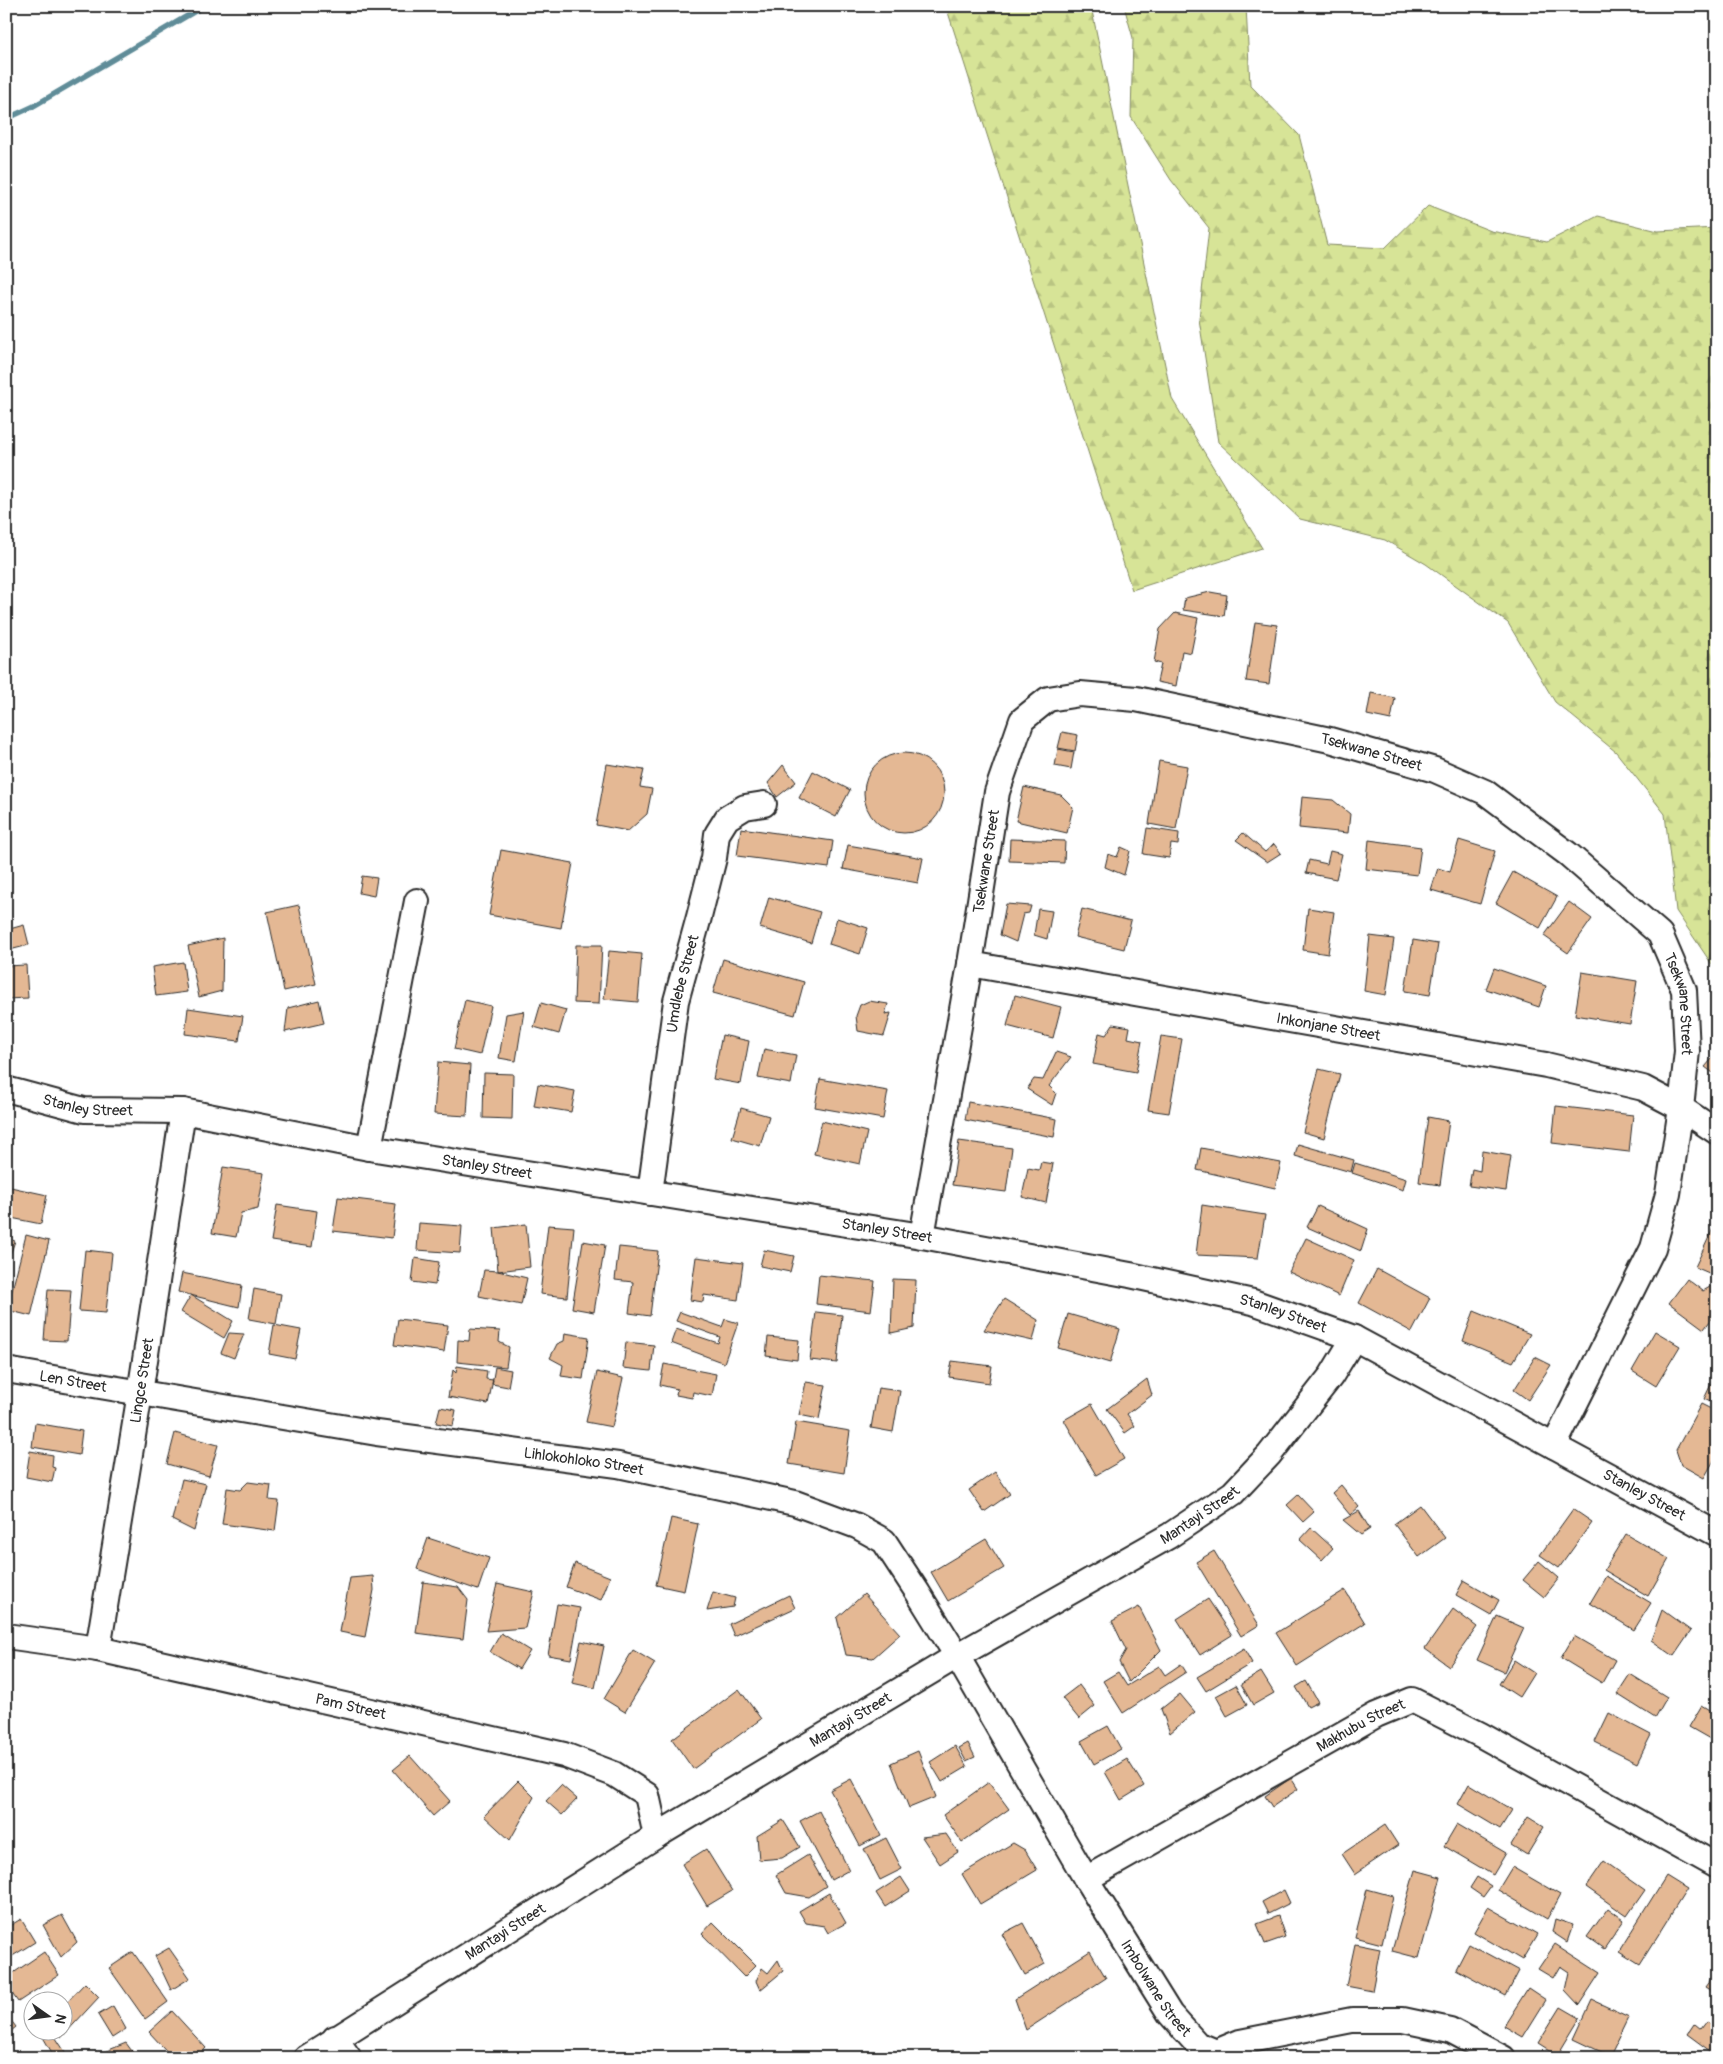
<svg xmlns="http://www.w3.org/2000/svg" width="1723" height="2064" font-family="Pangolin,sans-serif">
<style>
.forest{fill:url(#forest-firs);stroke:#818861}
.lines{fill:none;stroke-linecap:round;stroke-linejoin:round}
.stream{stroke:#5f8c98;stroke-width:5.5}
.building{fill:#e4b894;stroke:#2b2b2b}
.minor-casing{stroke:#2b2b2b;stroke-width:28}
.minor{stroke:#fff;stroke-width:24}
.labels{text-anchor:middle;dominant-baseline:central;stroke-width:5;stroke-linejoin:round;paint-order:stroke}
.street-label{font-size:15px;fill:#2b2b2b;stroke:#fff}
</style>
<defs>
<pattern id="forest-firs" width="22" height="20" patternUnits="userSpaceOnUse" patternTransform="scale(1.25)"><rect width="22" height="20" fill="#d7e497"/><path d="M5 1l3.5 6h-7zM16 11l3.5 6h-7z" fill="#b9c482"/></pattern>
</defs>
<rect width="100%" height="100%" fill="#fff"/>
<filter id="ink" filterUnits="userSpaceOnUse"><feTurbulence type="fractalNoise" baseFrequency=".02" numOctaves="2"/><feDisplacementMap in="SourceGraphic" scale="10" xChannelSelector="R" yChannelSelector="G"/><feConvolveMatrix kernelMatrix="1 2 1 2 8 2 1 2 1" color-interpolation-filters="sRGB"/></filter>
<g filter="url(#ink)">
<!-- forest -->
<path class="forest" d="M946 6H1091L1172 399 1262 548 1132 590Z
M1124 6H1246L1250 85 1299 135 1327 245 1385 248 1428 206 1491 231 1547 242 1598 216 1658 231 1717 228V972L1676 911 1665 814 1616 752 1555 702 1508 623 1426 564 1385 540 1300 519 1218 442 1199 319 1209 228 1171 180 1131 117 1133 38Z"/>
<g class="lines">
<!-- stream -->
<path class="stream" d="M6 119 32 107 204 6"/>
</g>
<!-- building -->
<path class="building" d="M1210 592 1227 595 1224 616 1183 610 1185 598Z
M1175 613 1198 618 1191 653 1182 651 1176 686 1157 682 1161 664 1154 662 1160 629Z
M1255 622 1277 625 1269 684 1246 681Z
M1371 693 1395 698 1391 720 1367 715Z
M1062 732 1078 735 1075 751 1058 748Z
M1058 749 1074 752 1071 769 1055 766Z
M864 793a40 40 0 1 1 80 0a40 40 0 1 1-80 0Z
M1159 761 1187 766 1176 829 1149 824Z
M607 764 644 770 640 787 652 789 647 814 628 831 596 825Z
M783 765 796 782 777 797 768 783Z
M813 771 850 790 836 817 799 798Z
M1024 787 1061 795 1073 807 1067 833 1016 821Z
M1302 797 1333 800 1350 814 1348 833 1299 828Z
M741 828 833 841 829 868 737 856Z
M1147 828 1179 833 1178 845 1171 844 1169 858 1143 854Z
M1243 833 1265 852 1274 844 1281 853 1267 862 1236 840Z
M1010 839 1065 841 1064 863 1009 861Z
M1369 840 1421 847 1417 875 1366 869Z
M1459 840 1495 851 1480 904 1431 890 1438 868 1450 872Z
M848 845 923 858 918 883 843 869Z
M1121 847 1130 851 1124 875 1105 867 1108 854 1117 857Z
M501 850 573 863 561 928 489 915Z
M1330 851 1342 854 1336 879 1306 873 1309 860 1327 864Z
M1513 872 1557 897 1540 928 1496 903Z
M362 876 377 878 374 896 359 893Z
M769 897 820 912 811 943 760 928Z
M1569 902 1592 919 1568 953 1544 936Z
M1006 904 1031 906 1029 913 1023 914 1016 942 1000 935Z
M299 905 316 984 284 991 267 912Z
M1308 908 1334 912 1328 954 1303 950Z
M1038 909 1052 911 1047 939 1034 935Z
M1082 909 1131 921 1124 949 1075 937Z
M837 918 868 928 860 954 829 944Z
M24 925 29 945 6 951V930Z
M1370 936 1394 939 1386 995 1364 991Z
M223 938 222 991 199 997 188 946Z
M1413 940 1438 944 1430 995 1405 991Z
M576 945H602L599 1004 574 1003Z
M609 951 642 954 638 1002 604 999Z
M723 959 804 982 795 1015 713 993Z
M183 962 187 992 156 996 152 967Z
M26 965 28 998 6 999V966Z
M1494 968 1546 986 1539 1007 1486 989Z
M1582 972 1637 981 1630 1024 1575 1015Z
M1015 995 1061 1007 1053 1038 1007 1026Z
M319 1000 324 1023 285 1032 288 1008Z
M465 1000 491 1006 480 1055 454 1049Z
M869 1001 888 1004 885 1014 891 1013 884 1036 858 1031 856 1016 860 1005Z
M541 1003 566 1010 559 1034 534 1027Z
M188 1008 243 1016 239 1041 185 1034Z
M524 1011 516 1061 499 1058 506 1014Z
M1113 1024 1130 1027 1128 1038 1142 1041 1136 1072 1093 1064 1099 1033 1106 1035Z
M722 1035 749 1041 741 1084 713 1079Z
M1161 1036 1182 1039 1169 1113 1148 1110Z
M764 1049 796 1055 791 1084 758 1078Z
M1056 1052 1071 1057 1049 1086 1056 1093 1052 1105 1027 1089 1034 1079 1043 1080Z
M1717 1053V1076L1705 1067Z
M438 1062 470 1065 467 1116 434 1114Z
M1319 1069 1340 1074 1324 1138 1303 1132Z
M484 1073 513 1074 512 1119 483 1118Z
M820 1079 888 1091 883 1119 815 1107Z
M538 1084 575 1091 571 1112 534 1106Z
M968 1102 1057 1119 1054 1137 965 1120Z
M1556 1106 1633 1115 1629 1152 1552 1143Z
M741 1108 769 1116 760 1146 732 1138Z
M1428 1117 1449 1121 1440 1185 1419 1182Z
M822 1121 867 1132 860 1164 814 1154Z
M959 1141 1012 1148 1006 1192 952 1185Z
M1298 1144 1354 1160 1351 1172 1295 1156Z
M1201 1148 1281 1163 1275 1188 1197 1170Z
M1482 1151 1511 1156 1506 1191 1469 1186 1472 1169 1480 1171Z
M1041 1162 1053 1164 1046 1203 1022 1197 1028 1168 1039 1170Z
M1355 1163 1406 1179 1403 1190 1352 1173Z
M223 1167 264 1173 258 1209 241 1213 236 1237 212 1233Z
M6 1186 47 1195 41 1224 6 1217Z
M338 1197 396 1204 392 1238 333 1231Z
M277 1205 317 1211 312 1247 271 1241Z
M1202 1205 1265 1215 1258 1258 1196 1255Z
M1318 1206 1368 1229 1361 1251 1307 1227Z
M1717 1220V1274L1716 1276 1695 1267Z
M419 1223 462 1226 460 1253 417 1250Z
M526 1224 530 1267 498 1271 494 1228Z
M548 1225 574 1227 567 1297 540 1294Z
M26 1235 49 1241 31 1316 7 1310Z
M6 1238 15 1241 6 1266Z
M1306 1238 1354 1260 1339 1296 1289 1272Z
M583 1241 605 1245 594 1312 572 1308Z
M619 1247 658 1251 650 1316 629 1313 633 1282 615 1280Z
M85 1250 112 1253 106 1313 79 1311Z
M764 1250 794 1256 790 1272 760 1266Z
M696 1257 743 1263 738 1300 704 1295 703 1302 690 1300Z
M415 1258 439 1262 435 1285 412 1282Z
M1377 1269 1430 1298 1412 1332 1359 1303Z
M484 1270 498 1271 527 1278 521 1305 479 1296Z
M182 1273 242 1285 239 1307 178 1292Z
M819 1275 875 1281 871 1311 816 1304Z
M893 1279 916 1280 914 1328 891 1333Z
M1687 1279 1703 1291 1715 1284 1717 1285V1312L1704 1329 1669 1303Z
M48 1289 71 1290 67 1341 44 1340Z
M254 1289 281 1294 276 1324 249 1319Z
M191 1295 233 1321 224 1338 181 1312Z
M1004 1299 1038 1320 1033 1341 984 1330Z
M1474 1311 1530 1334 1513 1362 1463 1341Z
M680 1312 722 1327 725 1319 738 1323 724 1363 671 1343 676 1329 718 1343 720 1337 676 1321Z
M816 1312 842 1315 837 1363 810 1360Z
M1068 1314 1120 1329 1110 1363 1058 1348Z
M398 1319 448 1325 444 1352 394 1345Z
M274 1325 301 1330 295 1359 269 1354Z
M470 1329 500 1331 499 1342 509 1347 506 1367 457 1362 458 1340 469 1341Z
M1655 1331 1680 1346 1656 1386 1632 1371Z
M229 1333 244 1334 234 1358 221 1353Z
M565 1333 589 1337 583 1379 561 1376 563 1365 550 1358 557 1344 564 1341Z
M768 1337 799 1340 797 1360 766 1356Z
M626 1342 654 1345 651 1371 623 1368Z
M1535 1357 1551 1365 1528 1400 1514 1390Z
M952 1361 992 1366 989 1383 949 1377Z
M664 1364 716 1374 712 1396 693 1392 692 1398 676 1395 677 1389 660 1385Z
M457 1366 487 1371 486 1379 493 1380 488 1404 448 1397 453 1370 456 1373Z
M495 1367 511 1370 508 1387 492 1384Z
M597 1372 623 1378 612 1427 586 1422Z
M1714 1378 1717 1379V1405L1704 1399Z
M1147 1379 1152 1395 1127 1414 1135 1426 1125 1433 1107 1409Z
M806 1382 826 1385 819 1419 799 1415Z
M878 1388 900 1391 893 1432 871 1428Z
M1092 1404 1124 1459 1096 1475 1064 1420Z
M1701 1404 1717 1412V1455L1704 1478 1681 1465 1676 1450Z
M440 1407 456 1410 453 1426 436 1423Z
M796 1422 850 1431 844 1473 789 1464Z
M35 1423 82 1431 79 1455 32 1447Z
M175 1433 218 1445 209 1476 167 1464Z
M30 1451 53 1455 52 1467 55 1468 52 1482 26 1477Z
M995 1472 1010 1494 984 1512 969 1490Z
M182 1479 206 1484 194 1531 172 1520Z
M248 1482 271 1485 269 1500 279 1501 275 1531 222 1524 227 1488 240 1490Z
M1341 1485 1359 1507 1350 1515 1332 1493Z
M1298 1495 1314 1512 1303 1522 1287 1505Z
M1420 1505 1445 1538 1419 1557 1394 1524Z
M1573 1509 1592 1522 1559 1568 1540 1555Z
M1359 1511 1370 1529 1361 1535 1343 1520Z
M671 1518 698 1524 684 1591 656 1585Z
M1311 1528 1333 1548 1322 1560 1300 1540Z
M1626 1534 1669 1559 1648 1596 1604 1570Z
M428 1538 489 1558 478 1590 417 1569Z
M986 1539 1004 1568 948 1601 931 1572Z
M1214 1551 1259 1625 1241 1636 1196 1562Z
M1539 1561 1559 1578 1544 1597 1523 1580Z
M575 1563 610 1577 601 1600 566 1587Z
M373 1576 374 1590 365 1637 340 1632 350 1578Z
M1606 1576 1651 1603 1634 1630 1590 1603Z
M1464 1580 1499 1600 1491 1615 1456 1595Z
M423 1582 458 1587 468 1600 463 1639 416 1633Z
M497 1584 534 1592 525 1628 486 1631Z
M1345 1590 1365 1623 1297 1666 1276 1633Z
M713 1592 735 1598 733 1607 707 1611Z
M864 1594 900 1634 873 1658 846 1655 837 1618Z
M789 1595 795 1608 734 1636 729 1624Z
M1208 1599 1232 1635 1200 1655 1177 1619Z
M557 1604 580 1608 571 1659 548 1655Z
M1139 1607 1161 1650 1129 1682 1119 1662 1126 1650 1112 1621Z
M1453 1609 1477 1627 1449 1666 1425 1649Z
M1662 1610 1691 1631 1674 1656 1651 1640Z
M1497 1616 1524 1628 1504 1672 1477 1660Z
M501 1633 530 1651 519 1669 490 1652Z
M1574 1636 1615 1660 1602 1683 1561 1658Z
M581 1641 604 1646 595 1688 572 1683Z
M1244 1649 1252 1663 1206 1691 1197 1677Z
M633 1650 655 1663 625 1712 604 1699Z
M1514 1660 1534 1673 1519 1697 1499 1684Z
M1181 1664 1186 1672 1123 1713 1103 1681 1118 1672 1127 1686 1159 1666 1165 1675Z
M1261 1672 1274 1693 1253 1705 1241 1684Z
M1630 1674 1667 1697 1655 1718 1617 1694Z
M1306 1681 1318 1702 1308 1707 1296 1687Z
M1079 1685 1095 1706 1079 1719 1062 1698Z
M1236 1685 1247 1705 1227 1716 1216 1696Z
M739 1689 761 1719 693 1769 672 1739Z
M1180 1694 1195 1712 1170 1733 1161 1709Z
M1702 1705 1717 1714V1743L1689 1727Z
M1609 1713 1651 1735 1637 1763 1595 1742Z
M1108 1726 1121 1749 1094 1764 1081 1741Z
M968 1743 975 1757 966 1761 959 1748Z
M955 1746 967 1767 942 1782 930 1762Z
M918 1751 936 1797 909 1808 891 1763Z
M410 1756 450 1801 433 1816 393 1770Z
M1127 1759 1144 1786 1121 1800 1105 1772Z
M1291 1778 1298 1789 1272 1807 1265 1796Z
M851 1779 881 1835 860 1846 830 1790Z
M518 1781 534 1797 510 1840 484 1816Z
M989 1782 1009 1809 962 1842 943 1815Z
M1469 1784 1512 1810 1500 1829 1458 1804Z
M561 1785 577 1799 562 1815 546 1801Z
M819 1811 849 1870 831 1880 800 1821Z
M1528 1817 1544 1827 1527 1855 1511 1845Z
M783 1820 800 1847 782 1858 759 1860 757 1836Z
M1457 1824 1506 1853 1493 1875 1444 1846Z
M1385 1825 1398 1845 1355 1874 1342 1854Z
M946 1834 958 1852 940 1864 922 1837Z
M886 1838 902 1869 880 1880 864 1849Z
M1013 1843 1025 1850 1037 1870 980 1904 962 1874Z
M706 1849 732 1891 707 1906 682 1864Z
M808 1855 826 1886 809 1897 786 1893 776 1875Z
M1604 1861 1645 1890 1627 1916 1586 1887Z
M1512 1867 1560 1895 1547 1919 1498 1890Z
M1415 1870 1441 1877 1419 1958 1392 1951Z
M1666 1876 1687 1889 1640 1964 1619 1951Z
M901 1877 910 1891 885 1907 876 1893Z
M1477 1877 1491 1886 1483 1897 1470 1888Z
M1367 1889 1393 1896 1382 1944 1355 1937Z
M1284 1890 1290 1903 1268 1914 1262 1902Z
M829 1893 846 1923 828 1933 824 1926 806 1923 799 1911Z
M1488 1907 1537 1935 1522 1960 1474 1932Z
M1608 1908 1624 1920 1604 1949 1587 1937Z
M62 1915 77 1942 61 1957 43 1925Z
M1278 1916 1285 1937 1265 1944 1257 1924Z
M21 1919 35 1942 6 1960V1928Z
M1555 1919 1573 1925 1567 1942 1552 1932Z
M713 1922 756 1965 744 1977 702 1934Z
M1023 1923 1045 1964 1025 1975 1002 1934Z
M1355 1944 1380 1949 1372 1991 1346 1986Z
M1469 1944 1519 1971 1506 1996 1456 1969Z
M1555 1944 1600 1973 1579 2005 1565 1990 1569 1972 1560 1966 1553 1978 1538 1969Z
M169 1948 190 1978 171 1990 155 1956Z
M1090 1951 1106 1978 1026 2030 1015 1999Z
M44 1952 59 1975 18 2002 6 1985V1978Z
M133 1952 168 2002 145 2019 109 1968Z
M778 1960 783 1971 760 1990 756 1981 762 1968 768 1973Z
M1717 1972V1994L1706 1987Z
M85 1983 99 1997 62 2037 56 2032H62V2007Z
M1528 1988 1546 2000 1523 2037 1504 2026Z
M1592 2000 1629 2017 1610 2056 1574 2039Z
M113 2006 126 2029 112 2038 98 2015Z
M1561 2007 1580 2018 1557 2056 1538 2044Z
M172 2011 206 2048 196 2058H173L149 2032Z
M6 2014 16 2027 6 2035Z
M1705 2023 1717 2031V2042L1710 2052 1687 2035 1693 2026 1699 2031Z
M40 2032H52L69 2058H55Z
M126 2043 137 2058H108L104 2052Z"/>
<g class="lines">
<defs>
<g id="minor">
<path id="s1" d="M970 964 1546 1065 1643 1088 1681 1108 1717 1132"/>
<path id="s2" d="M6 1089 84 1110 183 1111 369 1148 922 1236 1130 1275 1253 1302 1354 1338 1717 1534"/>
<path d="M369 1148 417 901"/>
<path id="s3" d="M650 1193 676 1001 699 917 714 858 717 834 727 818 745 807 764 804"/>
<path id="s4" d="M922 1236 970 964 997 792 1022 720 1048 699 1080 694 1136 699 1330 740 1435 770 1485 792 1568 854 1660 934 1684 990 1687 1051 1681 1108 1668 1194 1653 1248 1554 1446"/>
<path id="s5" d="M6 1370 377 1433 618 1465 795 1503 857 1526 884 1541 918 1593 957 1656 1086 1879 1170 2014 1197 2044 1216 2052 1240 2042 1352 2020H1403L1450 2030 1503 2058"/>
<path id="s6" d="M6 1636 98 1649 564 1755 614 1774 647 1795 656 1836"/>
<path id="s7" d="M98 1649 140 1393 183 1111"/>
<path id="s8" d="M1086 1879 1376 1715 1412 1700 1481 1735 1717 1866"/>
<path d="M335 2038 349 2058"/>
<path id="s9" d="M306 2058 656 1836 957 1656 1169 1536 1233 1493 1269 1455 1331 1376 1354 1338"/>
</g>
</defs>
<!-- minor casing -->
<use href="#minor" class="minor-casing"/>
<!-- minor -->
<use href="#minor" class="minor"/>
</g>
</g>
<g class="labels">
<!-- street labels -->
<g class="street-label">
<text stroke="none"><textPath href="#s4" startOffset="890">Tsekwane Street</textPath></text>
<text stroke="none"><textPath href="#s4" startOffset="380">Tsekwane Street</textPath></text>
<text stroke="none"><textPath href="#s3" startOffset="212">Umdlebe Street</textPath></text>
<text stroke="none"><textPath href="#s4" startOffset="1310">Tsekwane Street</textPath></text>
<text stroke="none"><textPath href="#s1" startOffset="364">Inkonjane Street</textPath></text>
<text stroke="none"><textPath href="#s2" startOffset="84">Stanley Street</textPath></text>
<text stroke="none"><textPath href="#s2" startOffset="489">Stanley Street</textPath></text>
<text stroke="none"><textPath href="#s2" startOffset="894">Stanley Street</textPath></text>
<text stroke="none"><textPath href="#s2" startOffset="1299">Stanley Street</textPath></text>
<text stroke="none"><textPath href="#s7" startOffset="272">Lingce Street</textPath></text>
<text stroke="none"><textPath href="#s5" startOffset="68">Len Street</textPath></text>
<text stroke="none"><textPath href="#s5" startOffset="585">Lihlokohloko Street</textPath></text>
<text stroke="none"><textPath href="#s2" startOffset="1704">Stanley Street</textPath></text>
<text stroke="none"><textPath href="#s9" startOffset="1046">Mantayi Street</textPath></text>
<text stroke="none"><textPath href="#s6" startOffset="352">Pam Street</textPath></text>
<text stroke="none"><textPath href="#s9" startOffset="641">Mantayi Street</textPath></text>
<text stroke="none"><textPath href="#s8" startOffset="315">Makhubu Street</textPath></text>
<text stroke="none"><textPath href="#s9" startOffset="236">Mantayi Street</textPath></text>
<text stroke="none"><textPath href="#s5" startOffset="1421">Imbolwane Street</textPath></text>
</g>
</g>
<!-- margin -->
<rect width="1723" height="2064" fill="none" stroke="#fff" stroke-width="25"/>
<rect x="12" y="12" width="1698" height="2039" fill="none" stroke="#2b2b2b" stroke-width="2" filter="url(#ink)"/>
<!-- north arrow -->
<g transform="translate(48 2016) rotate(104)"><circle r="24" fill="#ffffff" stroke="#aaaaaa"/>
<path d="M0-4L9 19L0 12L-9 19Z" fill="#2b2b2b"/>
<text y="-8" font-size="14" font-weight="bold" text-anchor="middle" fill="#2b2b2b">N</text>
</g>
</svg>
